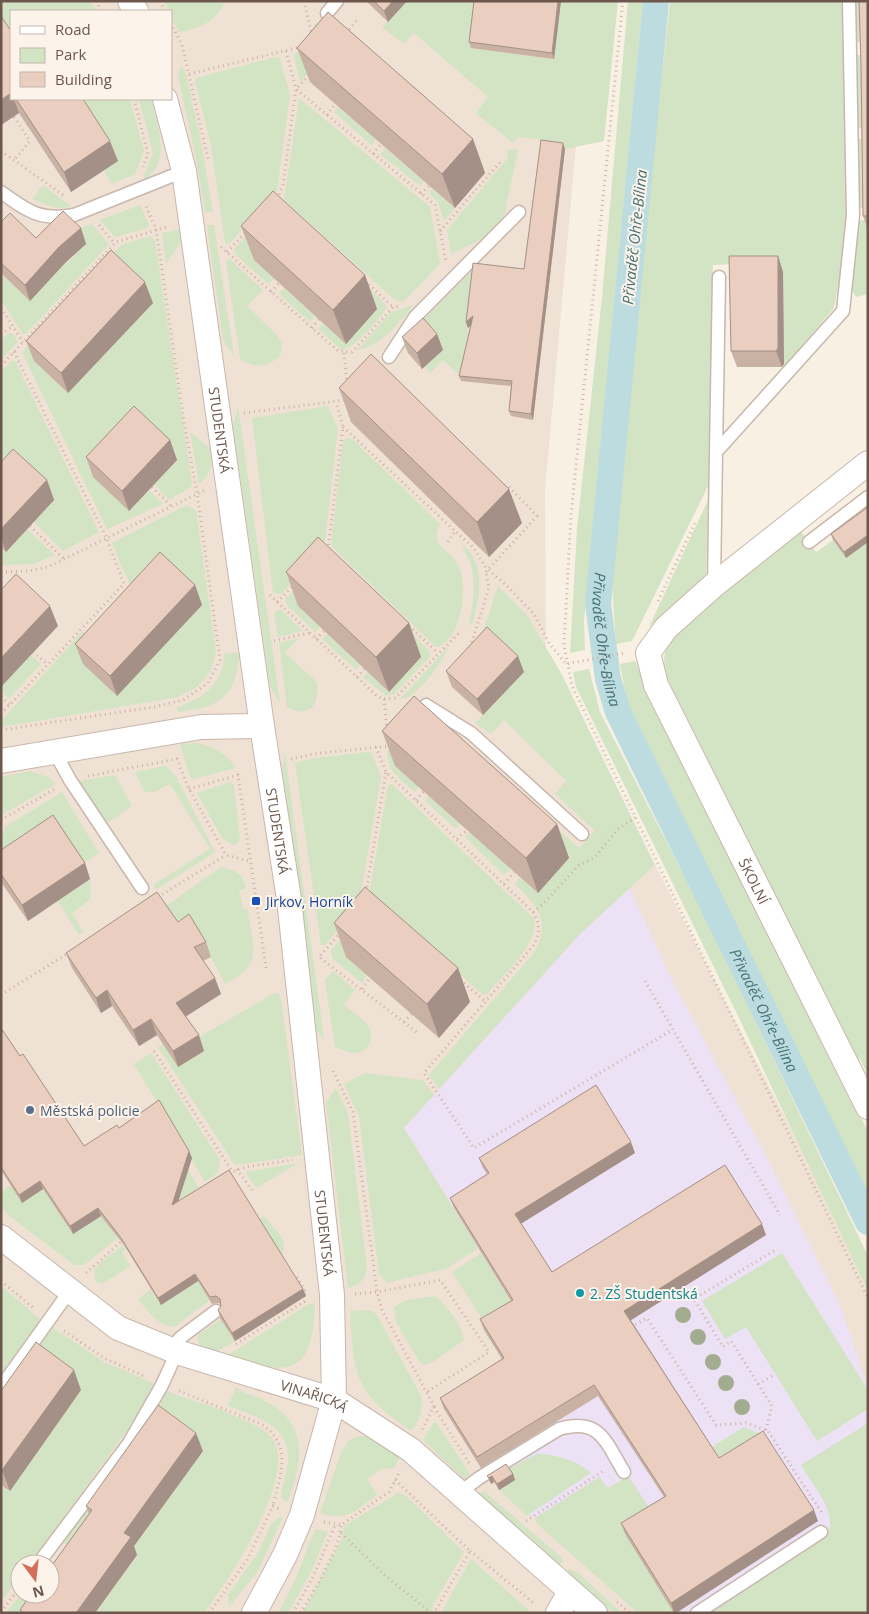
<svg xmlns="http://www.w3.org/2000/svg" width="869" height="1614" font-family="'Open Sans',sans-serif">
<style>
.residential{fill:#efe1d4;fill-rule:evenodd}
.education{fill:#ece1f5}
.green{fill:#d3e4c5}
.lines{fill:none;stroke-linecap:round;stroke-linejoin:round}
.canal{stroke:#bcdcdf;stroke-width:26}
.service-casing{stroke:#c8b7ac;stroke-width:15}
.minor-casing{stroke:#c8b7ac;stroke-width:26}
.path{stroke:#cfb2a3;stroke-width:3;stroke-dasharray:1 4;stroke-linecap:butt}
.service{stroke:#fff;stroke-width:12}
.minor{stroke:#fff;stroke-width:24}
.tree{fill:#a2ad8f}
.wall{fill:#c9b1a4}
.shaded-wall{fill:#a49086}
.building{fill:#eacebf;stroke:#a49086}
.transit-dot{fill:#1a4fb4;stroke:#fcf4ea;stroke-width:2}
.service-dot{fill:#5c6f8a;stroke:#fcf4ea;stroke-width:2}
.culture-dot{fill:#0f9aa8;stroke:#fcf4ea;stroke-width:2}
.labels{text-anchor:middle;dominant-baseline:central;stroke-width:4;stroke-linejoin:round;paint-order:stroke}
.street-label{font-size:14px;fill:#6d574d;stroke:#fcf4ea}
.transit-label{font-size:14px;fill:#164399;stroke:#fcf4ea;text-anchor:start}
.service-label{font-size:14px;fill:#4e5e75;stroke:#fcf4ea;text-anchor:start}
.culture-label{font-size:14px;fill:#0d838f;stroke:#fcf4ea;text-anchor:start}
.water-label{font-size:15px;font-style:italic;fill:#477277;stroke:#fcf4ea}
</style>
<rect width="100%" height="100%" fill="#f9f0e4"/>
<!-- residential -->
<path class="residential" d="M1 1H589L545 490 546 683 631 887 655 865 804 1154 868 1291V1613H1ZM11 11H171V99H11ZM20 1564H50V1594H20Z"/>
<!-- education -->
<path class="education" d="M630 888 670 976 769 1162 841 1308 868 1387V1505L691 1613H652L499 1490 494 1482 491 1484 444 1409 536 1352 517 1310 404 1128 581 933Z"/>
<!-- green -->
<path class="green" d="M1 1H90L96 11H11V40L1 25Z
M164 1H225C217 21 199 29 179 32L171 17V11H169Z
M407 1H477L471 48 553 59 561 1H618L604 141 565 149 543 146 538 139 518 137 513 143 476 113 488 97 414 33 404 44 382 27Z
M628 1H643L584 621 585 650 570 653 577 529 602 297Z
M670 1H842L846 222 839 281 834 308 784 367 783 272 760 263 713 265 708 486 632 641 616 644 612 585 630 366Z
M854 1H868V42H855Z
M328 23 345 31 300 82 294 56 296 52 318 47 314 24Z
M858 55H868V128H859L857 125 855 57Z
M275 57 279 58 281 62 290 95 277 191 228 245 225 243 211 145 195 82 197 78Z
M180 66 185 70 201 141 213 212 205 213 196 158 178 76Z
M299 98 430 207 440 264 403 302 395 300 284 200Z
M77 99H130L144 151 135 174 112 184 104 170 117 161Z
M139 99H151C158 126 172 162 144 180V175L153 153Z
M338 107 376 139 371 145 334 112Z
M859 139H868V209L858 207 857 142Z
M385 148 424 181 420 186 380 154Z
M508 149 518 150 503 221 490 235 451 254 447 230 507 159Z
M43 185 72 207 55 208 32 199Z
M432 189 455 208 444 221 438 202 429 194Z
M140 205 149 225 147 228 115 237 100 220Z
M276 205 274 279 268 284 235 254 234 249Z
M861 220H868V294L856 297 851 289 858 223Z
M92 224 109 244 26 334H23L1 300V273L30 300 49 246 66 264 86 244 72 231Z
M207 225H214L234 356 223 340Z
M181 229 182 240 166 264 162 233Z
M151 236 155 241 192 483 191 487 169 500 154 484 149 490 163 504 107 529 22 352 39 332 34 361 68 393 86 282 122 244Z
M230 259 263 290 247 306 276 334 282 344 280 356C268 367 254 369 240 359L226 261Z
M475 268 462 378 443 360 430 373 425 367 443 350 408 353 404 347 419 324Z
M359 278 387 306C383 316 353 350 342 350L318 329Z
M284 288 315 316 310 322 279 294Z
M414 305C397 324 384 345 357 350L391 312Z
M10 333 13 334 18 342 1 360V339Z
M11 361H15L99 532 63 551 1 490V372Z
M238 406 280 703 270 687 233 425Z
M328 406 338 429 324 550 281 594 273 593 252 418Z
M190 432 211 449C213 466 212 473 199 484Z
M348 438 353 440 440 524C428 549 450 547 458 565 467 583 463 616 453 633 450 638 444 643 439 647H436L331 546 343 440Z
M708 500 706 581 649 627Z
M187 505 196 511 216 651C212 677 201 687 178 697L1 727V721L83 631 100 645 144 598 129 583 112 543Z
M27 529 55 555 34 564 1 565V547L7 551Z
M799 529 816 552 833 540 846 557 868 542V1075L860 1059 851 1063 671 696C663 667 660 659 673 631Z
M462 544C488 565 479 598 472 625L469 624C473 604 477 582 470 562 467 555 463 550 462 544Z
M326 557 298 606 320 627 315 632 287 605 285 599Z
M498 586 527 615 561 673 655 865 581 933 439 1089 429 1075 533 954C552 923 539 907 515 884L520 877 538 893 551 842 560 831 579 848 595 831 555 794 566 781 504 720 491 734 475 723 524 672 479 643Z
M278 610H281L303 631 278 637 274 613Z
M404 625 428 650 431 656 394 694 386 696 363 677 368 672 389 692 421 657Z
M327 634 360 665 356 670 322 639Z
M299 638 285 653 317 682C320 703 310 720 287 707L279 643Z
M449 646C445 659 415 701 400 699Z
M239 652C237 697 220 708 177 712V707C203 699 224 683 224 654Z
M31 655 41 664 9 699 1 692V686Z
M635 661 868 1132V1196L627 701 620 664Z
M589 669 600 712 709 925 868 1256V1291L739 1018 576 687 573 672Z
M417 720 395 766 419 787 415 792C403 782 384 769 388 750L394 749 390 721Z
M196 743C213 746 227 753 236 768L193 779 190 777 180 744Z
M285 752 324 1039 315 1030 281 778Z
M367 752 372 753 381 777 359 904 325 945H321L295 763 315 758Z
M164 766 168 767 176 777 215 852 157 889 153 885 210 849 170 784C161 788 154 795 144 791L135 772Z
M30 771 50 778 56 784 1 815V777Z
M115 775 132 806 106 824 80 781Z
M230 782 234 786 240 839 237 844 232 845 222 838 197 793Z
M392 784 534 919C540 943 502 976 487 994H482L369 895 388 785Z
M62 792 99 853 81 865 1 869V840L5 827Z
M429 796 460 824 456 829 425 801Z
M470 832 511 869 504 875 465 837Z
M221 867C235 870 244 873 246 889L239 890 243 909H247C253 945 265 965 225 984L211 957 183 938 163 908Z
M90 879 91 899 72 913 83 932 79 935 58 901Z
M367 909V975L362 983 332 958 331 950Z
M333 971 355 990 344 1005C351 1012 363 1018 368 1026 375 1038 369 1052 355 1053 349 1053 341 1049 335 1047L325 980Z
M274 993 279 994 281 999 302 1155 235 1165 158 1047 163 1044 196 1039Z
M151 1053 220 1160C220 1172 215 1176 205 1182L134 1064Z
M365 1073 423 1080 434 1095 404 1128 478 1248 448 1268 387 1283 379 1274 359 1116 344 1084Z
M336 1088 348 1113 367 1267C366 1279 360 1285 348 1288L326 1102Z
M184 1163 199 1188 115 1240 84 1265H74L8 1215 1 1206V1192L11 1185 43 1189 73 1233Z
M299 1163 256 1188 245 1172Z
M264 1216C274 1229 291 1240 281 1257L258 1219Z
M124 1245 126 1249 122 1252 130 1266 102 1284 96 1282 94 1270 103 1260Z
M481 1253 517 1311 488 1328 452 1272Z
M782 1253 868 1390V1409L817 1441 746 1327 725 1339 702 1301Z
M198 1281 210 1300 174 1327C159 1327 147 1310 138 1299L151 1289 161 1305Z
M1 1286 41 1320 1 1376Z
M435 1296C448 1306 461 1324 464 1340L433 1362 424 1365 420 1363 396 1322 394 1307 407 1300Z
M315 1303C313 1378 288 1375 225 1357L309 1304Z
M367 1310 374 1312 378 1317 421 1396C423 1411 420 1420 411 1431 354 1392 354 1377 350 1311Z
M221 1319 235 1341 216 1352 200 1346 197 1336Z
M52 1327 104 1362 153 1383 154 1387 144 1407 29 1564H20V1576L1 1602V1485L14 1382Z
M236 1387C243 1394 258 1396 267 1402 310 1425 302 1463 288 1501H285L281 1497C282 1484 288 1471 288 1458 288 1424 255 1416 228 1406Z
M167 1391C192 1401 257 1419 272 1438 300 1474 227 1583 204 1613H95L137 1556 131 1551 155 1417Z
M435 1421 470 1474 464 1479 423 1440Z
M868 1423V1613H708L829 1533C836 1510 812 1484 801 1465Z
M744 1427 761 1434 723 1469 710 1448Z
M358 1436H368L401 1455 394 1468 382 1469 367 1479 377 1495C354 1511 348 1522 320 1513L341 1453 349 1440Z
M537 1454C554 1454 579 1461 591 1473L527 1516 499 1490 514 1480 508 1469Z
M628 1476 655 1516 674 1613H638L536 1523 535 1518 599 1477 608 1488Z
M484 1491 562 1558 563 1561 558 1567 479 1495Z
M97 1492 79 1554 61 1541Z
M398 1493 405 1495 464 1552 433 1605 432 1613H303L342 1538 344 1526Z
M280 1517H283L258 1571 229 1607 228 1595 259 1551 271 1524Z
M315 1529 328 1532 311 1572 288 1613H278L296 1578Z
M471 1559 532 1613H441Z
M569 1569 577 1572 622 1613C602 1612 581 1587 566 1574Z
M21 1594H26L42 1605 37 1613H6Z"/>
<g class="lines">
<!-- canal -->
<path class="canal" id="s1" d="M656 1 598 604 608 679 618 712 868 1222"/>
<defs>
<path id="service" d="M327 13 337 1
M1 192C27 211 40 221 74 215L184 171
M389 357 415 317 519 212
M716 452 719 277
M809 542 868 497
M714 585 716 452 843 311 853 215 849 1
M426 705 471 733 582 834
M54 751 70 780 142 888
M171 1350 180 1338 216 1311
M1 1387 69 1292
M459 1493 479 1478 559 1429C600 1417 605 1441 624 1472
M38 1564 129 1443 162 1385 177 1352
M697 1613 821 1532"/>
<g id="minor">
<path d="M130 1 136 11"/>
<path id="s2" d="M165 99 184 171 262 726 289 899 332 1295 334 1400 302 1515 285 1555 254 1613"/>
<path id="s3" d="M868 463 714 585 666 628 648 653 656 685 868 1107"/>
<path d="M1 761 201 727 262 726"/>
<path id="s4" d="M1 1237 118 1328 177 1352 334 1400 411 1450 595 1613"/>
<path d="M558 1613 570 1592"/>
</g>
</defs>
<!-- service casing -->
<use href="#service" class="service-casing"/>
<!-- minor casing -->
<use href="#minor" class="minor-casing"/>
<!-- path -->
<path class="path" d="M96 1 101 11
M160 1 165 11
M304 1 312 35
M623 1 571 515 564 645 572 686 868 1298
M171 23 182 45 208 159
M346 33 357 20
M286 51 296 89 435 205 446 261
M189 74 300 47
M134 99 148 154 143 167
M327 115 335 104
M14 117 30 141 14 160
M1 151 66 197
M373 154 381 144
M421 194 429 186
M277 199 283 185 296 89 311 73
M99 225 115 244
M440 231 501 161
M221 247 338 351 352 352 393 307 400 306
M227 252 247 231
M365 281 393 307
M271 292 279 283
M1 308 23 342
M312 328 319 319
M1 334 13 326
M344 353 347 384
M1 366 116 242 167 227
M244 413 346 400
M343 427 455 531
M152 487 171 506
M30 526 64 559
M448 542 455 531 473 547 486 568 505 584 534 614 549 643 566 664 625 653
M328 550 343 427 336 402
M1 572 29 571 48 567 205 490
M486 572 537 516 509 487 504 488
M270 595 377 696 384 699 395 698 461 631
M658 601 695 523
M277 602 294 585
M409 626 438 653
M316 639 324 631
M274 641 309 633
M470 647 489 588 486 572
M33 652 48 665
M357 677 364 669
M1 697 10 705
M384 699 387 730
M1 714 124 584 106 537 14 352
M1 730 154 707 183 700 208 683 220 660 197 493 184 422 156 229 146 206
M376 747 386 772 533 912C540 924 541 934 533 946L424 1073 474 1148 672 1030
M291 759 313 754 389 746V744
M88 776 177 759 189 789 226 855 249 861
M189 789 238 775 266 968
M416 800 424 791
M1 820 55 789
M457 839 467 830
M504 884 514 872
M366 892 386 772
M158 897 226 855
M533 912 542 905 579 865 594 858 618 829 636 817
M341 932 319 957 418 1033
M460 980 486 1002
M645 981 780 1215
M362 989 370 978
M1 995 70 952
M404 1022 411 1014
M154 1051 232 1171
M333 1071 353 1112 377 1292 382 1310 434 1406 422 1430
M237 1169 252 1190
M229 1173 245 1167 293 1160
M86 1273 124 1239
M297 1277 305 1291
M1 1281 35 1309
M355 1294 377 1292 440 1280 489 1352 427 1392
M631 1327 647 1318 716 1425 746 1423 768 1431 822 1513
M64 1331 106 1359 146 1377
M236 1344 307 1300
M758 1384 775 1374
M179 1391 261 1424C294 1446 280 1474 273 1506
M434 1407 469 1463
M766 1430 772 1406 731 1341 723 1347 694 1299 777 1249
M395 1480 470 1551 434 1613
M526 1521 603 1471
M324 1522 341 1525
M341 1533 386 1576 431 1613
M470 1551 535 1604
M617 1602 630 1613
M1 1612 20 1587
M209 1613 247 1560 273 1506 280 1509
M293 1613 314 1575 335 1525
M301 1613C313 1592 341 1547 341 1525L389 1492 399 1473"/>
<!-- service -->
<use href="#service" class="service"/>
<!-- minor -->
<use href="#minor" class="minor"/>
</g>
<!-- trees -->
<g class="tree">
<circle cx="683" cy="1315" r="8"/>
<circle cx="698" cy="1337" r="8"/>
<circle cx="713" cy="1362" r="8"/>
<circle cx="726" cy="1383" r="8"/>
<circle cx="742" cy="1407" r="8"/>
</g>
<!-- wall -->
<path class="wall" d="M366 1H407L388 22Z
M561 1 554 59 471 48 469 42Z
M868 1V230L863 216 861 65Z
M1 16 11 99H83L118 161 71 192 19 113 1 125Z
M297 48 473 139 485 173 455 208 310 82Z
M565 149 533 420 511 416 509 411 511 386 461 381 459 376 471 325 468 328 466 322 524 269Z
M1 222 36 238 81 228 86 244 65 263 30 301 1 273Z
M241 226 365 275 377 309 346 344 254 260Z
M778 256 783 272 784 364 782 367H737L731 351Z
M153 303 68 393 34 361 26 341Z
M437 334 443 350 422 369 408 353 402 337Z
M339 388 522 523 489 557 351 422Z
M170 440 177 460 129 511 93 477 86 457Z
M1 462 47 480 54 500 6 552 1 547Z
M868 507V542L846 558 833 540 831 534Z
M286 572 409 623 421 657 389 692 298 606Z
M195 585 202 605 117 696 83 664 75 644Z
M446 671 524 672 483 715 452 687Z
M382 731 557 824 569 858 538 893 395 766Z
M1 850 85 863 90 879 28 921 1 882Z
M178 922 206 942 211 957 203 961 221 994 185 1016 204 1051 178 1067 157 1035 139 1046 112 1006 101 1013 72 968 66 953Z
M334 923 458 968 470 1002 439 1038 346 957Z
M1 1028 20 1056 84 1146 119 1128 189 1151 192 1158 178 1201 303 1289 306 1296 235 1341 220 1318 218 1310 221 1306V1305L219 1303 212 1304 198 1281 161 1305 124 1245 101 1216 73 1234 43 1189 22 1203 1 1170Z
M635 1153 521 1223 552 1272 766 1235 631 1320 719 1458 818 1521 676 1613H674L625 1534 621 1523 664 1497 598 1396 481 1468 444 1409 440 1398 502 1359 484 1330 480 1319 511 1301 454 1208 450 1198 487 1174 483 1168 479 1158Z
M81 1390 10 1491 1 1485V1391Z
M203 1451 134 1546 137 1555 95 1613H21L20 1610 89 1514 86 1506Z
M513 1474 515 1480 499 1490 494 1482 491 1484 487 1476Z"/>
<!-- shaded-wall -->
<path class="shaded-wall" d="M393 1H407L388 22 384 11Z
M558 1H561L554 59 552 53Z
M11 93V99H14L19 113 1 125V100Z
M473 139 485 173 455 208 442 174Z
M110 141 118 161 71 192 64 172Z
M563 143 565 149 533 420 531 414Z
M81 228 86 244 65 263 30 301 25 285 59 247Z
M778 256 783 272 784 364 782 367 776 351Z
M365 275 377 309 346 344 333 310Z
M145 282 153 303 68 393 61 373Z
M473 316 475 321 468 328 466 322Z
M437 334 443 350 422 369 417 353Z
M170 440 177 460 129 511 122 491Z
M47 480 54 500 6 552 1 537V529Z
M509 489 522 523 489 557 477 522Z
M868 535V542L846 558 844 552Z
M195 585 202 605 117 696 110 676Z
M50 606 58 626 1 687V658Z
M409 623 421 657 389 692 376 657Z
M518 656 524 672 483 715 477 699Z
M557 824 569 858 538 893 526 858Z
M85 863 90 879 28 921 22 905Z
M458 968 470 1002 439 1038 427 1004Z
M215 978 221 994 182 1019 176 1003Z
M107 990 112 1006 101 1013 96 998Z
M151 1019 157 1035 139 1046 133 1030Z
M199 1035 204 1051 178 1067 173 1051Z
M631 1142 635 1153 519 1225 515 1214Z
M189 1151 192 1158 175 1212 172 1205Z
M40 1181 43 1189 22 1203 19 1195Z
M98 1208 101 1216 73 1234 70 1226Z
M762 1224 766 1235 628 1322 624 1311Z
M195 1274 198 1281 161 1305 158 1298Z
M303 1289 306 1296 235 1341 232 1333Z
M74 1370 81 1390 10 1491 2 1470Z
M196 1433 203 1451 134 1546 137 1555 95 1613H76L124 1533Z
M513 1474 515 1480 499 1490 497 1484Z
M492 1476 494 1482 491 1484 489 1478Z
M814 1510 818 1521 676 1613H674L671 1603Z"/>
<!-- building -->
<path class="building" d="M374 1H393L384 11Z
M474 1H558L552 53 469 42Z
M859 1H868V216H863L861 65Z
M328 12 473 139 442 174 297 48Z
M1 16 11 31V93L1 100Z
M16 99H83L110 141 64 172Z
M541 140 563 143 531 414 509 411 512 381 459 376 473 316 466 322 473 263 524 269Z
M273 191 365 275 333 310 241 226Z
M63 211 81 228 59 247 25 285 1 263V222L10 213 36 238Z
M111 250 145 282 61 373 26 341Z
M729 256H778V348L776 351H731Z
M423 318 437 334 417 353 402 337Z
M371 354 509 489 477 522 339 388Z
M134 406 170 440 122 491 86 457Z
M13 449 47 480 1 529V462Z
M868 507V535L844 552 831 534Z
M318 537 409 623 376 657 286 572Z
M160 552 195 585 110 676 75 644Z
M16 574 50 606 1 658V590Z
M487 627 518 656 477 699 446 671Z
M414 696 557 824 526 858 382 731Z
M53 815 85 863 22 905 1 874V850Z
M365 887 458 968 427 1004 334 923Z
M157 892 178 922 189 914 206 942 194 947 215 978 176 1003 199 1035 173 1051 151 1019 133 1030 107 990 96 998 66 953Z
M1 1028 20 1056 23 1054 84 1146 117 1125 119 1128 159 1100 189 1151 172 1205 229 1170 303 1289 232 1333 218 1310 221 1306 220 1299 216 1296 210 1297 195 1274 158 1298 121 1238 98 1208 70 1226 40 1181 19 1195 1 1167Z
M596 1085 631 1142 515 1214 552 1272 725 1165 762 1224 624 1311 719 1458 763 1431 814 1510 671 1603 621 1523 666 1496 594 1385 477 1457 440 1398 504 1358 480 1319 513 1300 450 1198 489 1173 479 1158Z
M36 1342 74 1370 2 1470H1V1391Z
M158 1405 196 1433 124 1533 131 1537 76 1613H24L20 1610 31 1594H50V1568L92 1510 86 1506Z
M506 1464 513 1474 497 1484 492 1476 489 1478 487 1476Z"/>
<!-- markers -->
<rect class="transit-dot" x="251" y="896" width="10" height="10" rx="2.5"/>
<circle class="service-dot" cx="30" cy="1110" r="5"/>
<circle class="culture-dot" cx="580" cy="1293" r="5"/>
<g class="labels">
<!-- street labels -->
<g class="street-label">
<text stroke="none"><textPath href="#s2" startOffset="336">STUDENTSKÁ</textPath></text>
<text stroke="none"><textPath href="#s2" startOffset="741">STUDENTSKÁ</textPath></text>
<text stroke="none"><textPath href="#s3" startOffset="544">ŠKOLNÍ</textPath></text>
<text stroke="none"><textPath href="#s2" startOffset="1146">STUDENTSKÁ</textPath></text>
<text stroke="none"><textPath href="#s4" startOffset="356">VINAŘICKÁ</textPath></text>
</g>
<!-- transit labels -->
<g class="transit-label">
<text x="266" y="901">Jirkov, Horník</text>
</g>
<!-- service labels -->
<g class="service-label">
<text x="40" y="1110">Městská policie</text>
</g>
<!-- culture labels -->
<g class="culture-label">
<text x="590" y="1293">2. ZŠ Studentská</text>
</g>
<!-- water labels -->
<g class="water-label">
<text transform="translate(634 237) rotate(-84)">Přivaděč Ohře-Bílina</text>
<text stroke="none"><textPath href="#s1" startOffset="642">Přivaděč Ohře-Bílina</textPath></text>
<text stroke="none"><textPath href="#s1" startOffset="1048">Přivaděč Ohře-Bílina</textPath></text>
</g>
</g>
<!-- border -->
<rect width="869" height="1614" fill="none" stroke="#6d574d" stroke-width="5"/>
<!-- legend -->
<rect x="10" y="10" width="162" height="90" fill="#fcf4ea" stroke="#c3b5ab"/>
<rect x="20" y="26" width="25" height="8" fill="#ffffff" stroke="#c3b5ab"/>
<text x="55" y="35" font-size="15" fill="#6d574d">Road</text>
<rect x="20" y="48" width="25" height="15" fill="#d3e4c5" stroke="#c3b5ab"/>
<text x="55" y="60" font-size="15" fill="#6d574d">Park</text>
<rect x="20" y="72" width="25" height="15" fill="#eacebf" stroke="#c3b5ab"/>
<text x="55" y="85" font-size="15" fill="#6d574d">Building</text>
<!-- north arrow -->
<g transform="translate(35 1579) rotate(165)"><circle r="24" fill="#fcf4ea" stroke="#c3b5ab"/>
<path d="M0-4L9 19L0 12L-9 19Z" fill="#d26e59"/>
<text y="-8" font-size="14" font-weight="bold" text-anchor="middle" fill="#6d574d">N</text>
</g>
</svg>
